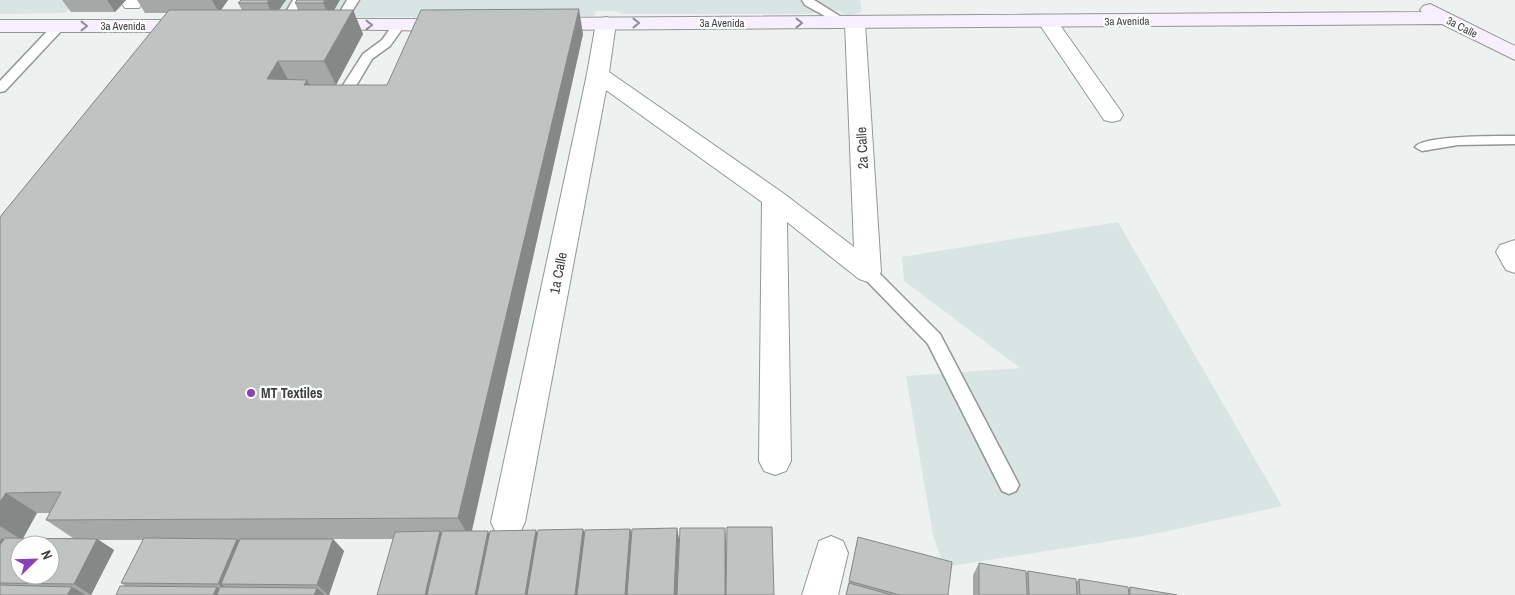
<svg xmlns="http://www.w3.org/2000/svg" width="1515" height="595" font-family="'Archivo Narrow',sans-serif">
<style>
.built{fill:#d8e5e2}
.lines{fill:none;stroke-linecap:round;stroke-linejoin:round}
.lane-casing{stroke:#939796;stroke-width:3}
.street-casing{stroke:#939796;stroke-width:2}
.secondary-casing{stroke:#939796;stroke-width:2}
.lane{fill:#fff;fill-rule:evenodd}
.street{fill:#fff;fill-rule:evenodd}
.secondary{fill:#f7effd;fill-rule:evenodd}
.wall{fill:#a4a8a7;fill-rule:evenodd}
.shaded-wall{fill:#868888}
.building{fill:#bfc3c2;stroke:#868888;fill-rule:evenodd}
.oneway{stroke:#908d93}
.poi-dot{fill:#8b42b4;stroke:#fff;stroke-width:2}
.labels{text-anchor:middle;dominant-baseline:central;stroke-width:4.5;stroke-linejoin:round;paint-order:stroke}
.far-street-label{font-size:11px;fill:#3c3d3d;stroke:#fff}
.street-label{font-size:14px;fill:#3c3d3d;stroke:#fff}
.poi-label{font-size:14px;font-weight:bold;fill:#3c3d3d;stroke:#fff;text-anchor:start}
</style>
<rect width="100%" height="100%" fill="#edf1f0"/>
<!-- built -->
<path class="built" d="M0 0H78L65 13 0 14Z
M258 0H860L862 11 850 16 835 10 807 14H623L615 11H596L594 16 246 18Z
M1118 222 1282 506 1149 535 944 567 933 535 906 376 1020 368 904 281 902 257Z"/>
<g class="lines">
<defs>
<path id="lane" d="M293 0H305L288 28H280L278 25Z
M347 0H359L342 28H334L332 25Z
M802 0H814L851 23 845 27 841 25 805 5Z
M399 21 405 25 390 46 372 59 350 96 334 102 329 101 328 98 340 90 363 54 382 40 395 22Z
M59 22 63 23V29L5 91 0 92V81L55 23Z
M1515 136V144L1458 145 1422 151 1415 147C1423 135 1498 136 1515 136Z
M868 266 874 268 940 334 1016 479 1019 485 1016 491 1009 494 1002 491 928 344 862 276 860 272 862 268Z"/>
<path id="street" d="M125 0H145L139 8H125L122 4Z
M1048 16 1055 18 1120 110 1123 115 1120 120 1112 122 1104 120 1038 22 1041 18Z
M606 17 613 19 616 23 609 72 783 193 854 247 845 23 848 19H862L865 23 881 272 877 279 868 282 859 279 787 222 791 461 786 471 775 475 764 471 759 461 762 202 606 90 525 522 520 533 508 538 496 533 491 522 587 74 596 23 599 19Z
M1515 240V273L1506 270 1496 252 1500 245Z
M831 536 843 541 848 553 838 595H802L819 541Z"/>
<path id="secondary" d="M1430 4 1515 46V60L1442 24 544 30 537 28 534 24 537 20 544 18 1422 12 1420 10 1423 6Z
M321 19H451L458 21 461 25 458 29 451 31 314 29 311 25 314 21Z
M0 20H193L200 22 203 26 200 30 193 32H0Z"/>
</defs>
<!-- lane casing -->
<use href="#lane" class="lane-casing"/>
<!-- street casing -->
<use href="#street" class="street-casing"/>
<!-- secondary casing -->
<use href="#secondary" class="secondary-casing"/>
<!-- lane -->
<use href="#lane" class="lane"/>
<!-- street -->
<use href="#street" class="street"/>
<!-- secondary -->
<use href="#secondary" class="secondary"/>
</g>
<!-- wall -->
<path class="wall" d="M62 0H126L115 12H71Z
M137 0H228L221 10H242L238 3 286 0 279 10H298L295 3 297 0H340L334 10H353L363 34 336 85H387L583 34 472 531 490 534 537 533 583 529 585 534 630 529 632 534 677 528 679 540 726 539V595H377L393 539H291H333L344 551 329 595H116L125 586 121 583 143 540H99L114 550 91 595H0V217L167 13H145ZM37 513H50L46 520 73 538H23Z
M858 537 948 595H846Z
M979 563 1026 573 1028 571 1076 582 1079 579 1128 589 1130 587 1177 595H973V575Z"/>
<!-- shaded-wall -->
<path class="shaded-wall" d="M107 0H126L115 12Z
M212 0H228L219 13Z
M269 0H286L274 17 267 3Z
M325 0H340L330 17 323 3Z
M579 9 583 34 470 538 458 518Z
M353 10 363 34 336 85 324 61Z
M278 61 291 85 267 79Z
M307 80 319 104 304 85Z
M6 493 37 513 22 540 0 526V502Z
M677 528 679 540 677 595H674Z
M725 528 726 539V595H725Z
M583 529 587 541 581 595H575Z
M630 529 634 541 629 595H625Z
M536 530 541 542 533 595H525Z
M440 531 448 543 436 595H425Z
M488 531 494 542 484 595H475Z
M2 538 20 548 0 583V541Z
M97 539 114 550 91 595 74 584Z
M237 539 250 550 221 584 233 593 232 595 218 584Z
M333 539 344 551 329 595H328L317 585Z
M72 587 86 595H67Z
M217 587 228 595H213Z
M317 588 325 595H314Z"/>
<!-- building -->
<path class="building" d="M241 0H269L267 3H238Z
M297 0H325L323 3H295Z
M579 9 458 518 46 520 61 492 6 493 0 502V217L169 10H353L324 61H278L267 79 307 80 304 85H387L421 10Z
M727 527H772L774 595H726Z
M677 528 674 595H627L632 529Z
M680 528H725V595H677Z
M583 529 575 595H527L538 530Z
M630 529 625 595H577L585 530Z
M536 530 525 595H477L490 531Z
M440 531 425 595H377L395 532Z
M442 531H488L475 595H427Z
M858 537 952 562 948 595H900L849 581Z
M5 538 97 539 74 584 0 583V545ZM20 545H50V575H20Z
M144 538 237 539 218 584 121 583Z
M240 539H333L317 585 221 584Z
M979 563 1026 571 1027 595H979Z
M1028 571 1076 579 1077 595H1029Z
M1079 579 1128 587 1129 595H1080Z
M849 583 892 595H846Z
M0 585 72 587 67 595H0Z
M120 586 217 587 213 595H116Z
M220 587 317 588 314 595H217Z
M1130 587 1177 595H1130Z"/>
<!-- one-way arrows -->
<defs><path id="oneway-chevron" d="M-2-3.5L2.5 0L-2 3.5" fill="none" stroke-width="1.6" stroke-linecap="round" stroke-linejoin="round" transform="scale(1.25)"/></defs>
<g class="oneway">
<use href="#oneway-chevron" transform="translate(636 23)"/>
<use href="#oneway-chevron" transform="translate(799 23)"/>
<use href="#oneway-chevron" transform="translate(369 25)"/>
<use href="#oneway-chevron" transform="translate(84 26)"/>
</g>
<!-- markers -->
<circle class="poi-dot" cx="251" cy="393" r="5"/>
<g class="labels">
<!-- far-street labels -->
<g class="far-street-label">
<text transform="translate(1127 21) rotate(-1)">3a Avenida</text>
<text x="722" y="23">3a Avenida</text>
<text x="123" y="26">3a Avenida</text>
<text transform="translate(1462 27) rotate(27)">3a Calle</text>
</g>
<!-- street labels -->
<g class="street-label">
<text transform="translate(862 148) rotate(-93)">2a Calle</text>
<text transform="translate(558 273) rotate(-79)">1a Calle</text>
</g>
<!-- poi labels -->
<g class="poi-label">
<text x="261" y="393">MT Textiles</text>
</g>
</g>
<!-- north arrow -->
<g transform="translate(35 560) rotate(67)"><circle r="24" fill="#ffffff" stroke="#b1b1b1"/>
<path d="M0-4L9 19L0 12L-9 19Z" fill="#8b42b4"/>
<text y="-8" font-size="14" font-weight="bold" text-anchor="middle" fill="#3c3d3d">N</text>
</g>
</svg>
